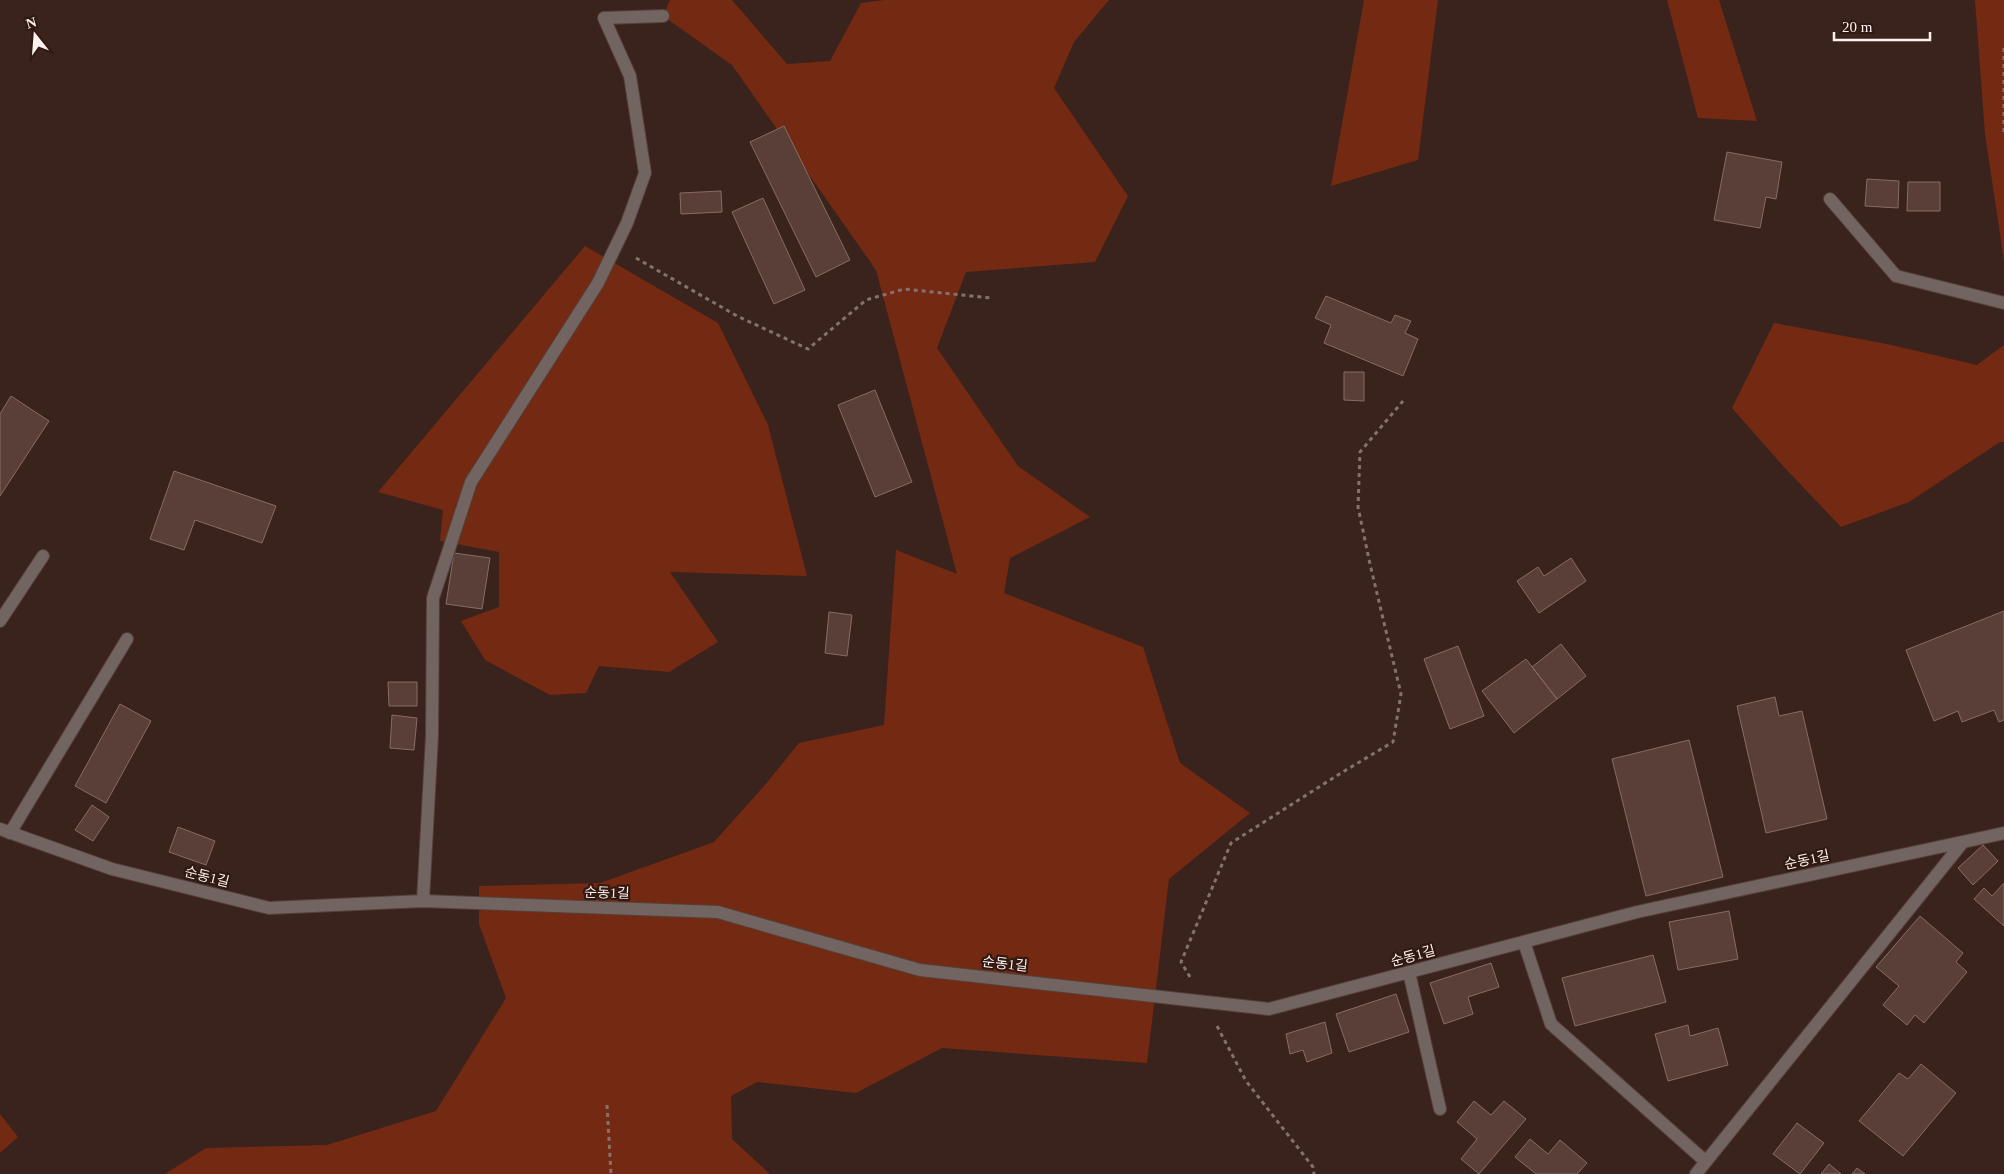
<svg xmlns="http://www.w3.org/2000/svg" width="2004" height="1174" font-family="'Times New Roman','Noto Sans KR',serif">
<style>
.green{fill:#742912}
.building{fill:#593f37;stroke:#886c64}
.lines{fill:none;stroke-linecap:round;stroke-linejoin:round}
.lane-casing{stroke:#564039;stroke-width:14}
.street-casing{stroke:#564039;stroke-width:14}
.path{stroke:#85726c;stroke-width:3;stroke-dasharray:4 4;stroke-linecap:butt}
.lane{stroke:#716461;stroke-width:12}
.street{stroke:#716461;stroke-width:12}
.labels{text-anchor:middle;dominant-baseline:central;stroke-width:4.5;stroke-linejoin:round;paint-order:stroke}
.street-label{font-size:14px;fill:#fff1ed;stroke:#301912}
</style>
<rect width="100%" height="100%" fill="#3a231c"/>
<!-- green -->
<path class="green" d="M670 0H732L787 64 830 61 861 3 884 0H1109L1074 42 1054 88 1128 196 1095 262 966 272 937 348 1018 466 1090 517 1010 558 1004 593 1143 647 1180 763 1250 813 1169 879 1147 1063 942 1048 856 1093 757 1082 731 1096 732 1139 770 1174H165L206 1148 327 1145 436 1111 506 998 479 924V886L600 883 714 842 765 785 799 743 884 725 896 550 957 574 876 270 732 65 663 16Z
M1364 0H1438L1418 160 1331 186Z
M1667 0H1719L1757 121 1698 118Z
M1975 0H2004V261L1985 134Z
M585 246 718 323 768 425 807 576 670 572 718 642 669 672 599 666 586 693 550 695 485 660 461 621 499 607V552L440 541 443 510 378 492Z
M1774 323 1887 344 1977 365 2004 345V442H2000L1909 502 1841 527 1784 467 1732 408Z
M0 1114 18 1137 0 1153Z"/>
<!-- building -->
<path class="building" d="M784 126 850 260 816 277 750 142Z
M1727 152 1782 162 1776 199 1766 197 1760 228 1714 220Z
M1867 179 1899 181 1898 208 1865 206Z
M1908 182H1940V211H1907Z
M721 191 722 212 681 214 680 193Z
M763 198 805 290 774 304 732 212Z
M1326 296 1391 323 1395 315 1411 321 1405 333 1418 339 1403 376 1324 343 1331 325 1315 318Z
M1344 372H1364V401L1344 400Z
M875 390 912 482 875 497 838 405Z
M11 396 49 421 0 496V414Z
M174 471 276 506 262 543 195 520 184 550 150 539Z
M454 553 490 558 482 609 446 604Z
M1571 558 1586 581 1539 613 1517 581 1538 567 1544 576Z
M2004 611V720L1999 722 1994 710 1962 722 1958 711 1934 721 1906 650Z
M829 612 852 615 847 656 825 653Z
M1561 644 1586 676 1557 699 1532 667Z
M1458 646 1484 716 1450 729 1424 659Z
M1526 659 1557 699 1514 733 1482 691Z
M388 682H417V706H389Z
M1775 697 1779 716 1802 711 1827 819 1766 833 1737 706Z
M120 704 151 721 106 803 75 786Z
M392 715 417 718 414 750 390 748Z
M1689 740 1723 877 1646 896 1612 759Z
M92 805 109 817 93 841 75 830Z
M178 827 215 841 206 865 169 852Z
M1983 845 1998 861 1973 885 1958 868Z
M2004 883V926L1974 899 1984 888 1992 896Z
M1729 911 1738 959 1678 970 1669 922Z
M1920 916 1963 953 1956 962 1967 972 1924 1023 1915 1015 1907 1025 1883 1005 1899 986 1876 967Z
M1653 955 1666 1002 1575 1026 1562 978Z
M1491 963 1499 987 1468 997 1473 1014 1444 1024 1430 983Z
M1396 994 1409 1032 1349 1052 1336 1014Z
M1325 1022 1332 1053 1307 1062 1303 1050 1290 1054 1286 1034Z
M1688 1025 1690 1036 1718 1028 1728 1065 1668 1081 1655 1034Z
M1921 1064 1956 1093 1903 1156 1859 1121 1899 1073 1908 1079Z
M1474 1101 1491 1115 1504 1101 1526 1119 1479 1174 1461 1159 1477 1139 1457 1122Z
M1797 1123 1824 1143 1800 1174 1773 1154Z
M1530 1139 1548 1154 1560 1140 1587 1163 1577 1174H1536L1515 1157Z
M1829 1164 1841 1174H1821Z
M1857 1168 1865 1174H1852Z"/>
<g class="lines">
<defs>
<path id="lane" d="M1830 199 1896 276 2004 303
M0 621 43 556
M10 833 127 639
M423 901 432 736 433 598 471 482 598 283 627 223 645 173 630 76 604 18 663 16"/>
<path id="street" d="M0 829 112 869 269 908 423 901 718 912 920 970 1269 1009 1637 912 2004 833
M1524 942 1551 1024 1705 1161
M1409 972 1440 1109
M1696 1174 1963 842"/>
</defs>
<!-- lane casing -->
<use href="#lane" class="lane-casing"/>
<!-- street casing -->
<use href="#street" class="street-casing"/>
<!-- path -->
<path class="path" d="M2004 48V132
M636 258 737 316 808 349 866 300 904 289 991 298
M1190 977 1181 962 1231 843 1341 773 1393 742 1401 694 1370 564 1358 507 1360 452 1403 401
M1217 1026 1246 1081 1313 1167 1314 1174
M607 1105 611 1174"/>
<!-- lane -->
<use href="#lane" class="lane"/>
<!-- street -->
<use href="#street" class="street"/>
</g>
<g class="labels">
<!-- street labels -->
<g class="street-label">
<text transform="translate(1807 860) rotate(-12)">순동1길</text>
<text transform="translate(207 877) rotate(14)">순동1길</text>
<text transform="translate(607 893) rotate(2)">순동1길</text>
<text transform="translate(1413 956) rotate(-15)">순동1길</text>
<text transform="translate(1005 964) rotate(6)">순동1길</text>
</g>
</g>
<!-- north arrow -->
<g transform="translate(35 35) rotate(343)" stroke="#301912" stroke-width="4" paint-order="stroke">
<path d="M0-4L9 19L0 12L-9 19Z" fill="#fff1ed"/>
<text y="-8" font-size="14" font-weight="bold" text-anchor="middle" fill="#fff1ed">N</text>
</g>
<!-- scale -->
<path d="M1834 32v8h96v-8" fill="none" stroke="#fff1ed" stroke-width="2.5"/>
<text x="1842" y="32" font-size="15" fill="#fff1ed" stroke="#301912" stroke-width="4" paint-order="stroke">20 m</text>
</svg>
